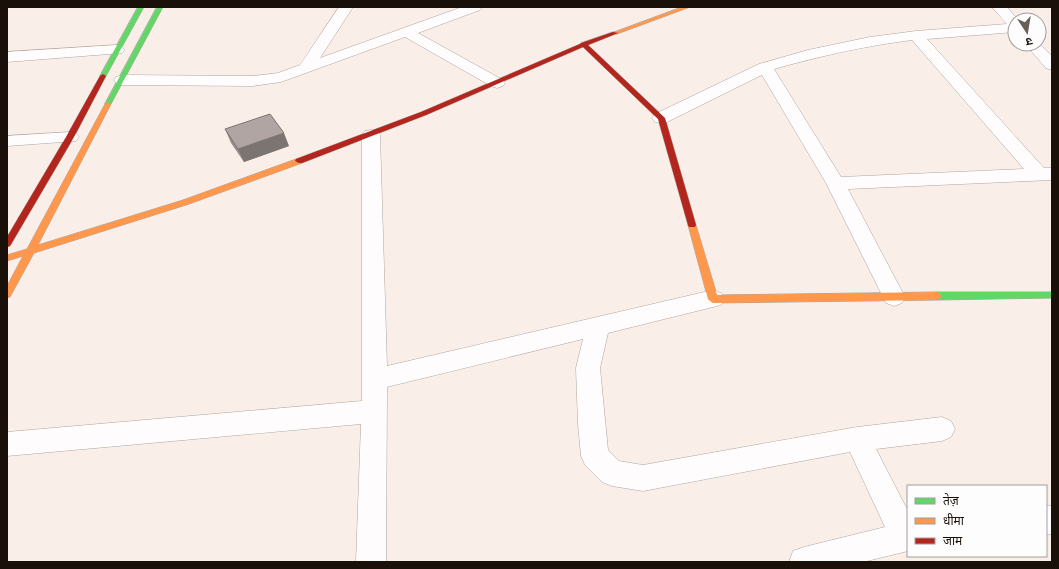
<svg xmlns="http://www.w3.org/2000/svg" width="1059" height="569" font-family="'IBM Plex Sans','Noto Sans Devanagari',sans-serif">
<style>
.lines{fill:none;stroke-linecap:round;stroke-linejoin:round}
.street-casing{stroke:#afa59f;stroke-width:1}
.fast-casing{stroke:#afa59f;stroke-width:1}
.slow-casing{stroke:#afa59f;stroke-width:1}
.jam-casing{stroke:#afa59f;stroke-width:1}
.street{fill:#fefcfc;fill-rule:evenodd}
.fast{fill:#63d668;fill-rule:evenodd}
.slow{fill:#ff974d;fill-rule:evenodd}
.jam{fill:#b3261e;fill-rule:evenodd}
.wall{fill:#978e8b}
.shaded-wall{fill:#7b7471}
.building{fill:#b0a5a2;stroke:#7b7471}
</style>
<rect width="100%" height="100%" fill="#f9eee8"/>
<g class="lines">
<defs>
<path id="street" d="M339 7H353L320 58 462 7H482L480 10 418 33 503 80 505 83 503 86 497 88 491 86 405 37 281 82 253 86 122 85 116 83 114 80 116 77 122 75 253 76 278 73 300 65Z
M992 7H1007L1018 20H1015V32L927 39 1044 168H1052V180L848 189 905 297 902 303 894 306 886 303 826 183 762 75 667 122 661 123 655 122 652 118 655 114 759 64 808 50 870 37 916 31 1007 24ZM912 40 1024 169 841 177 774 69C820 56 865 46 912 40Z
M1039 43 1052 56V70L1046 68 1025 44H1039Z
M117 45 122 47 125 50 122 53 7 62V52Z
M371 130 377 131 380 135 387 366 713 290 721 293 724 299 721 305 608 333 600 368 608 450 619 461 643 465 857 427 942 417 951 421 955 429 951 437 942 441 876 449 908 511V551L863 562H789L793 551 804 547 885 527 850 452 643 491 612 486 602 482 585 465 581 456 578 424 576 368 583 339 387 387 386 562H356L361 424 7 456V432L362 401V135L365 131Z
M70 132 76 133 79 137 76 141 7 146V136Z
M1046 506H1052V534H1046Z"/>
<path id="fast" d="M138 7H144L106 76 101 77 100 76Z
M157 7H163L111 104 110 105H106L105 104Z
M937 292H1052V298L937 300 934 298 932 296 934 294Z"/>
<path id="slow" d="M682 7H690L617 34 612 33Z
M108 102 111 104 38 245 183 200 296 159H299L303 161 302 163 189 204 34 253 10 297 7 298V286L23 256 7 261V255L27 249 105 104Z
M692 222 696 225 717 295 937 292 940 294 942 296 940 298 937 300 713 303 710 301 708 299 688 225Z"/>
<path id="jam" d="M613 32 618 33 588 45 665 118 696 225 695 227H689L688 225 658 119 583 47 426 115 302 163H299L295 161 296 159 421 112 580 44 581 43Z
M103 74 106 76 74 137 10 246 7 247V237L66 137 100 76Z"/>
</defs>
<!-- street casing -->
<use href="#street" class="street-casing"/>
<!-- fast casing -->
<use href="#fast" class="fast-casing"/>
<!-- slow casing -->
<use href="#slow" class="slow-casing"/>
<!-- jam casing -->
<use href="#jam" class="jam-casing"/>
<!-- street -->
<use href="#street" class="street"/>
<!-- fast -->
<use href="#fast" class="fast"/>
<!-- slow -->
<use href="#slow" class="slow"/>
<!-- jam -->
<use href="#jam" class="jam"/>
</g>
<!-- wall -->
<path class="wall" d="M225 129 289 146 244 162 231 143Z"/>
<!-- shaded-wall -->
<path class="shaded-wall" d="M284 133 289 146 244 162 238 149Z"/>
<!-- building -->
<path class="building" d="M270 114 284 133 238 149 225 129Z"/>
<!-- border -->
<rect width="1059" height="569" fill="none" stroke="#1a100a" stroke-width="16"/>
<!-- legend -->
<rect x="907" y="485" width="140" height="72" fill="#fdfdfd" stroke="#a29e9c"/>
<rect x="915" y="498" width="20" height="6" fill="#63d668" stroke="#a29e9c"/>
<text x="943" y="505" font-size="12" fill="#1a100a">तेज़</text>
<rect x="915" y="518" width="20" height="6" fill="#ff974d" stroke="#a29e9c"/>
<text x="943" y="525" font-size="12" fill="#1a100a">धीमा</text>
<rect x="915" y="538" width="20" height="6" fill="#b3261e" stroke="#a29e9c"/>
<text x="943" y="545" font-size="12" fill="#1a100a">जाम</text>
<!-- north arrow -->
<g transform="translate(1027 32) rotate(168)"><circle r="19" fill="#fdfdfd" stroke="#a29e9c"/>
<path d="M0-3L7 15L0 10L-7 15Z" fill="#685e58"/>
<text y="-6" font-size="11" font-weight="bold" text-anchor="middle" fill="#1a100a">उ</text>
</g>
</svg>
